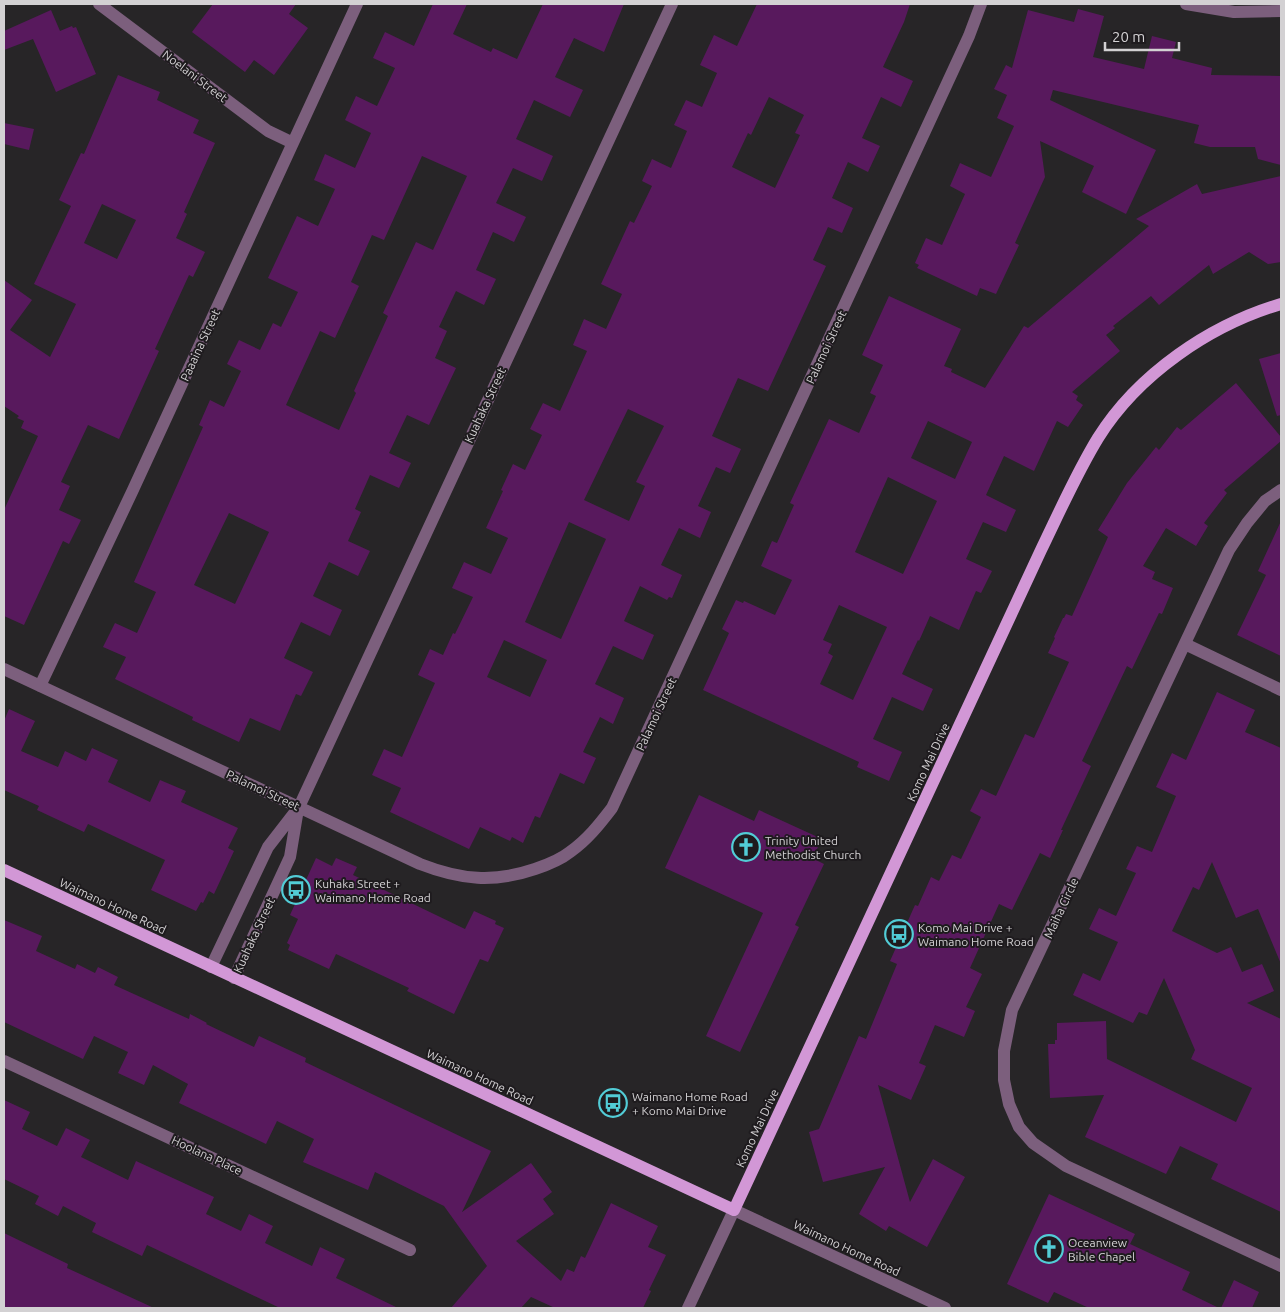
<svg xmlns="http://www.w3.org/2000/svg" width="1285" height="1312" font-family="Ubuntu,sans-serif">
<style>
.building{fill:#58195d;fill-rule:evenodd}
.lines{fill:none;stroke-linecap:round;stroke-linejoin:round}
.minor{stroke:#7c5f7d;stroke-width:12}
.major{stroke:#d297d6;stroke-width:12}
.labels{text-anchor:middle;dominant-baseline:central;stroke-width:4;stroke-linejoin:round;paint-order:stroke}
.street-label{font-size:12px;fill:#d3d1d3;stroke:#1e1b1e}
.poi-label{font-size:12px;fill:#d3d1d3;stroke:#1e1b1e;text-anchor:start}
</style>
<rect width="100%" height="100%" fill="#272527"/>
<!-- building -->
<path class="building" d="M213 4H296L289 14 308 28 274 75 254 60 245 72 192 32Z
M433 4H467L453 34 491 52 493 48 517 59 543 4H624L604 52 574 38 555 77 583 90 570 117 534 100 516 139 553 156 542 181 513 168 496 203 526 217 514 242 493 232 476 270 496 279 484 305 456 291 439 327 447 331 435 358 456 368 429 425 407 415 389 453 411 463 399 488 370 475 355 509 361 512 348 541 370 551 358 576 329 562 313 596 342 610 330 636 301 622 284 658 313 672 301 696 296 694 280 731 250 718 239 742 192 720 193 717 115 679 126 657 103 647 115 623 137 633 156 592 134 582 203 427 199 425 210 400 224 407 241 371 227 364 239 340 260 350 273 323 281 327 298 292 268 278 297 216 318 226 335 189 314 180 325 154 355 168 371 133 345 120 356 96 377 106 395 68 373 58 385 32 414 46ZM422 156 467 176 433 250 416 242 383 313 388 316 354 391 356 393 339 430 286 405 320 331 335 338 359 286 351 282 372 235 384 240ZM229 513 269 532 235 604 194 585Z
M757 4H910L904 22 883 67 913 81 901 107 881 97 862 138 880 146 868 172 848 162 832 198 853 208 842 233 828 227 813 260 826 266 768 391 738 378 712 436 741 449 730 473 716 467 698 506 711 512 700 538 679 528 661 565 682 575 672 598 669 597 667 600 640 586 624 621 654 635 643 660 613 646 595 684 624 698 613 724 600 717 583 752 596 758 584 784 560 773 540 818 535 816 523 843 512 837 510 841 480 827 469 849 390 812 401 788 372 775 384 749 402 757 435 683 418 675 430 649 443 655 453 633 455 634 473 597 452 588 464 562 491 574 508 538 486 528 503 491 501 490 513 464 525 470 542 435 530 429 543 403 560 411 587 351 573 345 584 319 606 329 622 294 601 284 630 221 634 223 652 186 642 181 652 159 671 168 687 131 674 125 686 100 702 107 717 73 700 65 714 35 737 46ZM769 97 804 115 795 133 800 135 775 188 732 167 748 133 751 135ZM628 409 664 426 636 482 645 486 629 521 584 500ZM569 522 606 539 561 639 525 622ZM504 640 547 660 530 697 487 677Z
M1078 9 1104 16 1093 57 1144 69 1152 36 1176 42 1172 58 1212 68 1211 75 1281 76V165L1258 159 1255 147H1210L1194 143 1199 125 1053 90 1050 100 1156 150 1126 214 1082 192 1094 166 1040 141 1045 177 1015 243 1019 245 996 294 980 288 977 296 917 268 919 265 915 263 926 238 942 245 965 194 950 186 960 163 991 177 1014 126 997 118 1007 95 994 89 1006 65 1012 68 1028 10 1074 22Z
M51 10 60 31 72 26 73 28 76 27 96 74 56 92 33 39 4 50V31Z
M118 75 160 92 157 100 199 120 193 133 215 143 184 212 187 214 176 238 205 252 193 277 189 275 155 349 159 351 119 439 88 425 61 482 70 486 59 510 81 520 69 544 63 541 24 625 4 616V510L38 436 21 428 24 421 17 418 19 416 4 406V280L32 300 10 330 50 357 76 304 34 284 71 206 59 200 81 153 84 154ZM102 204 136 220 117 259 84 243Z
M4 123 34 129 29 150 4 144Z
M1281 176V262L1268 264 1249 252 1213 274 1209 265 1159 305 1151 296 1113 326 1115 328 1106 335 1120 351 1072 392 1078 396 1076 400 1083 405 1068 427 1057 421 1034 471 1004 456 986 495 1016 510 1006 532 983 522 966 559 992 571 981 593 976 591 959 630 930 616 919 641 918 640 902 674 933 689 923 711 892 697 873 739 902 752 889 781 857 767 859 762 703 690 729 633 722 629 736 600 743 603 744 601 775 615 792 580 761 566 772 541 777 543 794 505 790 503 829 419 859 433 876 396 870 393 883 365 862 355 889 296 961 329 944 366 952 369 951 372 985 388 1024 326 1028 328 1149 226 1136 219 1197 184 1202 194ZM928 421 972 442 955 479 911 458ZM888 477 937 501 903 574 855 552ZM839 605 887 627 853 700 820 684 833 656 828 653 832 644 823 640Z
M1281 353V415L1277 416 1259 359Z
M1236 383 1281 437V441L1224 490 1227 493 1204 523 1208 526 1196 546 1166 528 1143 566 1155 572 1152 579 1173 588 1162 614 1159 613 1132 669 1127 666 1082 761 1091 766 1061 830H1063L1050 858 1040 853 1012 910 999 904 970 968 982 974 966 1007 975 1011 964 1037 935 1025 919 1063 926 1066 911 1100 878 1085 910 1202 933 1159 965 1177 927 1247 889 1226 886 1231 859 1214 885 1167 823 1182 809 1132 819 1129 859 1036 866 1039 897 964 890 961 915 905 918 906 931 877 939 881 952 855 961 859 981 817 970 811 981 789 996 796 1025 734 1034 738 1069 662 1048 653 1055 638 1054 637 1063 618H1064L1066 614 1072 616 1108 537 1098 530 1127 483 1156 447 1159 450 1177 427 1181 430Z
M1281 521V656L1237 635 1266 575 1258 571Z
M1217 692 1255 710 1245 732 1281 748V964L1258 909 1236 918 1212 862 1199 890 1193 887 1172 931 1217 953 1231 947 1242 972 1262 964 1274 991 1247 1003 1281 1019V1212L1211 1179 1218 1164 1180 1146 1166 1174 1085 1137 1104 1095 1050 1098 1048 1044H1055V1040H1057V1023L1106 1021 1107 1059 1236 1122 1252 1088 1191 1059 1195 1050 1164 978 1147 1015 1139 1012 1133 1023 1073 995 1083 973 1100 981 1118 942 1089 929 1099 908 1116 916 1136 873 1126 869 1137 846 1152 852 1176 796 1156 787 1172 753 1186 760Z
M9 709 35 721 21 751 58 767 65 751 86 761 92 748 118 760 108 782 150 802 160 780 186 791 181 802 238 828 228 848 234 851 214 894 209 891 203 903 201 902 196 911 151 890 165 860 88 824 84 832 37 810 39 806 4 790V721Z
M699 795 754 821 759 810 822 839 814 855 817 856 816 860 824 864 795 925 799 927 740 1052 706 1036 763 913 665 868Z
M316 858 332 866 336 858 357 867 353 875 465 929 474 911 496 921 495 924 504 928 488 962 480 959 454 1014 407 991 409 988 336 954 329 969 288 950 290 945 287 943 298 919 290 915Z
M4 920 42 936 36 951 75 969 77 964 95 973 98 967 118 977 114 985 189 1019 190 1014 207 1023 206 1024 254 1047 259 1036 306 1058 305 1062 491 1151 462 1212 531 1163 552 1192 543 1199 554 1214 516 1241 561 1281 567 1269 574 1272 581 1256 585 1258 611 1203 658 1226 648 1247 666 1255 649 1290 651 1291 643 1308H555L531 1297 521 1308H451L487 1266 444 1206 375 1172 368 1190 303 1162 314 1139 277 1121 266 1144 179 1103 188 1084 153 1065 144 1085 118 1073 128 1052 94 1036 83 1059 4 1022Z
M4 1100 30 1112 22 1129 57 1146 66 1128 90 1140 81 1157 128 1180 136 1161 214 1197 206 1214 241 1231 249 1214 273 1226 265 1243 312 1266 320 1247 345 1259 336 1278 398 1308H280L147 1245 142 1256 92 1232 96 1223 63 1206 58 1216 35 1204 39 1196 4 1179Z
M1049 1194 1135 1234 1130 1244 1190 1272 1182 1290 1219 1308H1089L1054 1292 1048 1303 1007 1284Z
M4 1233 68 1264 67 1268 154 1308H4Z
M1234 1280 1259 1292 1252 1308H1221Z"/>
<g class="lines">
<!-- minor -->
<path class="minor" d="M99 4 268 131 293 143
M1186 4 1234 12 1281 11
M1281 490 1265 501 1247 523 1229 550 1012 1010 1004 1051V1080L1009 1104 1019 1127 1033 1143 1066 1166 1281 1266
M1185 644 1281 690
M4 669 420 864C461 880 494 883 535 869 547 865 560 860 570 852 587 840 599 825 612 808L969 36 981 4
M40 686 132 492 357 4
M211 967 268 847 299 807 672 4
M234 978 290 857 298 809
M4 1061 410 1250
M688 1308 734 1210 945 1308"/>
<!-- major -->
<path class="major" d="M4 870 734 1210 1041 550C1059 513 1076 474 1098 438 1138 374 1210 325 1281 304"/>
</g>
<!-- icons -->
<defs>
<symbol id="church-ring" viewBox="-11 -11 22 22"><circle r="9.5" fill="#1e1b1e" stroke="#52ccd6" stroke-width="1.5"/><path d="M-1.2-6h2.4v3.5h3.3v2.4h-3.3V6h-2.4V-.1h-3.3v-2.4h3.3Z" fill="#52ccd6"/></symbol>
<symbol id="bus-ring" viewBox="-11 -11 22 22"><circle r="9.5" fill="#1e1b1e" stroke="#52ccd6" stroke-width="1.5"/><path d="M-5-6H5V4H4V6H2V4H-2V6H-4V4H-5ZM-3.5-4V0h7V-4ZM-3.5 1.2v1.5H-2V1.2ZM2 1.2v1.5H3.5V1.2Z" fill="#52ccd6"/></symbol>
</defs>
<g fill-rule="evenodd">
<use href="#church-ring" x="730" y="831" width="32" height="32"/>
<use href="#bus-ring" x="280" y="874" width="32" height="32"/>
<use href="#bus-ring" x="883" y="918" width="32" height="32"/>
<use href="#bus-ring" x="597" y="1087" width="32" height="32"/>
<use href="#church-ring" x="1033" y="1233" width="32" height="32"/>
</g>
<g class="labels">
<!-- street labels -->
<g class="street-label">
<text transform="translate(195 76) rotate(37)">Noelani Street</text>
<text transform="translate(200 345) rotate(-65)">Paaaina Street</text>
<text transform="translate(826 347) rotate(-65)">Palamoi Street</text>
<text transform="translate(485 405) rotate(-65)">Kuahaka Street</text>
<text transform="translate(656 714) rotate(-65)">Palamoi Street</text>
<text transform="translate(928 762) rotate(-65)">Komo Mai Drive</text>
<text transform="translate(263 790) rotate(25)">Palamoi Street</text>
<text transform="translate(113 906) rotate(25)">Waimano Home Road</text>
<text transform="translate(1061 908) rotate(-65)">Maiha Circle</text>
<text transform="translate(254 935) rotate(-65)">Kuahaka Street</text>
<text transform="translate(480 1077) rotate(25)">Waimano Home Road</text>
<text transform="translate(757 1128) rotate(-65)">Komo Mai Drive</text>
<text transform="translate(207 1155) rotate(25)">Hoolana Place</text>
<text transform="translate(847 1248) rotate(25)">Waimano Home Road</text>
</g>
<!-- poi labels -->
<g class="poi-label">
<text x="765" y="840">Trinity United<tspan x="765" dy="14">Methodist Church</tspan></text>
<text x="315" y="883">Kuhaka Street +<tspan x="315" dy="14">Waimano Home Road</tspan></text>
<text x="918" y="927">Komo Mai Drive +<tspan x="918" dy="14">Waimano Home Road</tspan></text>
<text x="632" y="1096">Waimano Home Road<tspan x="632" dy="14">+ Komo Mai Drive</tspan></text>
<text x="1068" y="1242">Oceanview<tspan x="1068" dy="14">Bible Chapel</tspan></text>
</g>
</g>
<!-- border -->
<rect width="1285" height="1312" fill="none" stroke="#d3d1d3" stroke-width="10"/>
<!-- scale -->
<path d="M1105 42v8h74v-8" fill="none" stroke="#d3d1d3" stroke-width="2.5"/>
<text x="1112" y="42" font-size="15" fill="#d3d1d3" stroke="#1e1b1e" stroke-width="4" paint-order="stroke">20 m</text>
</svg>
